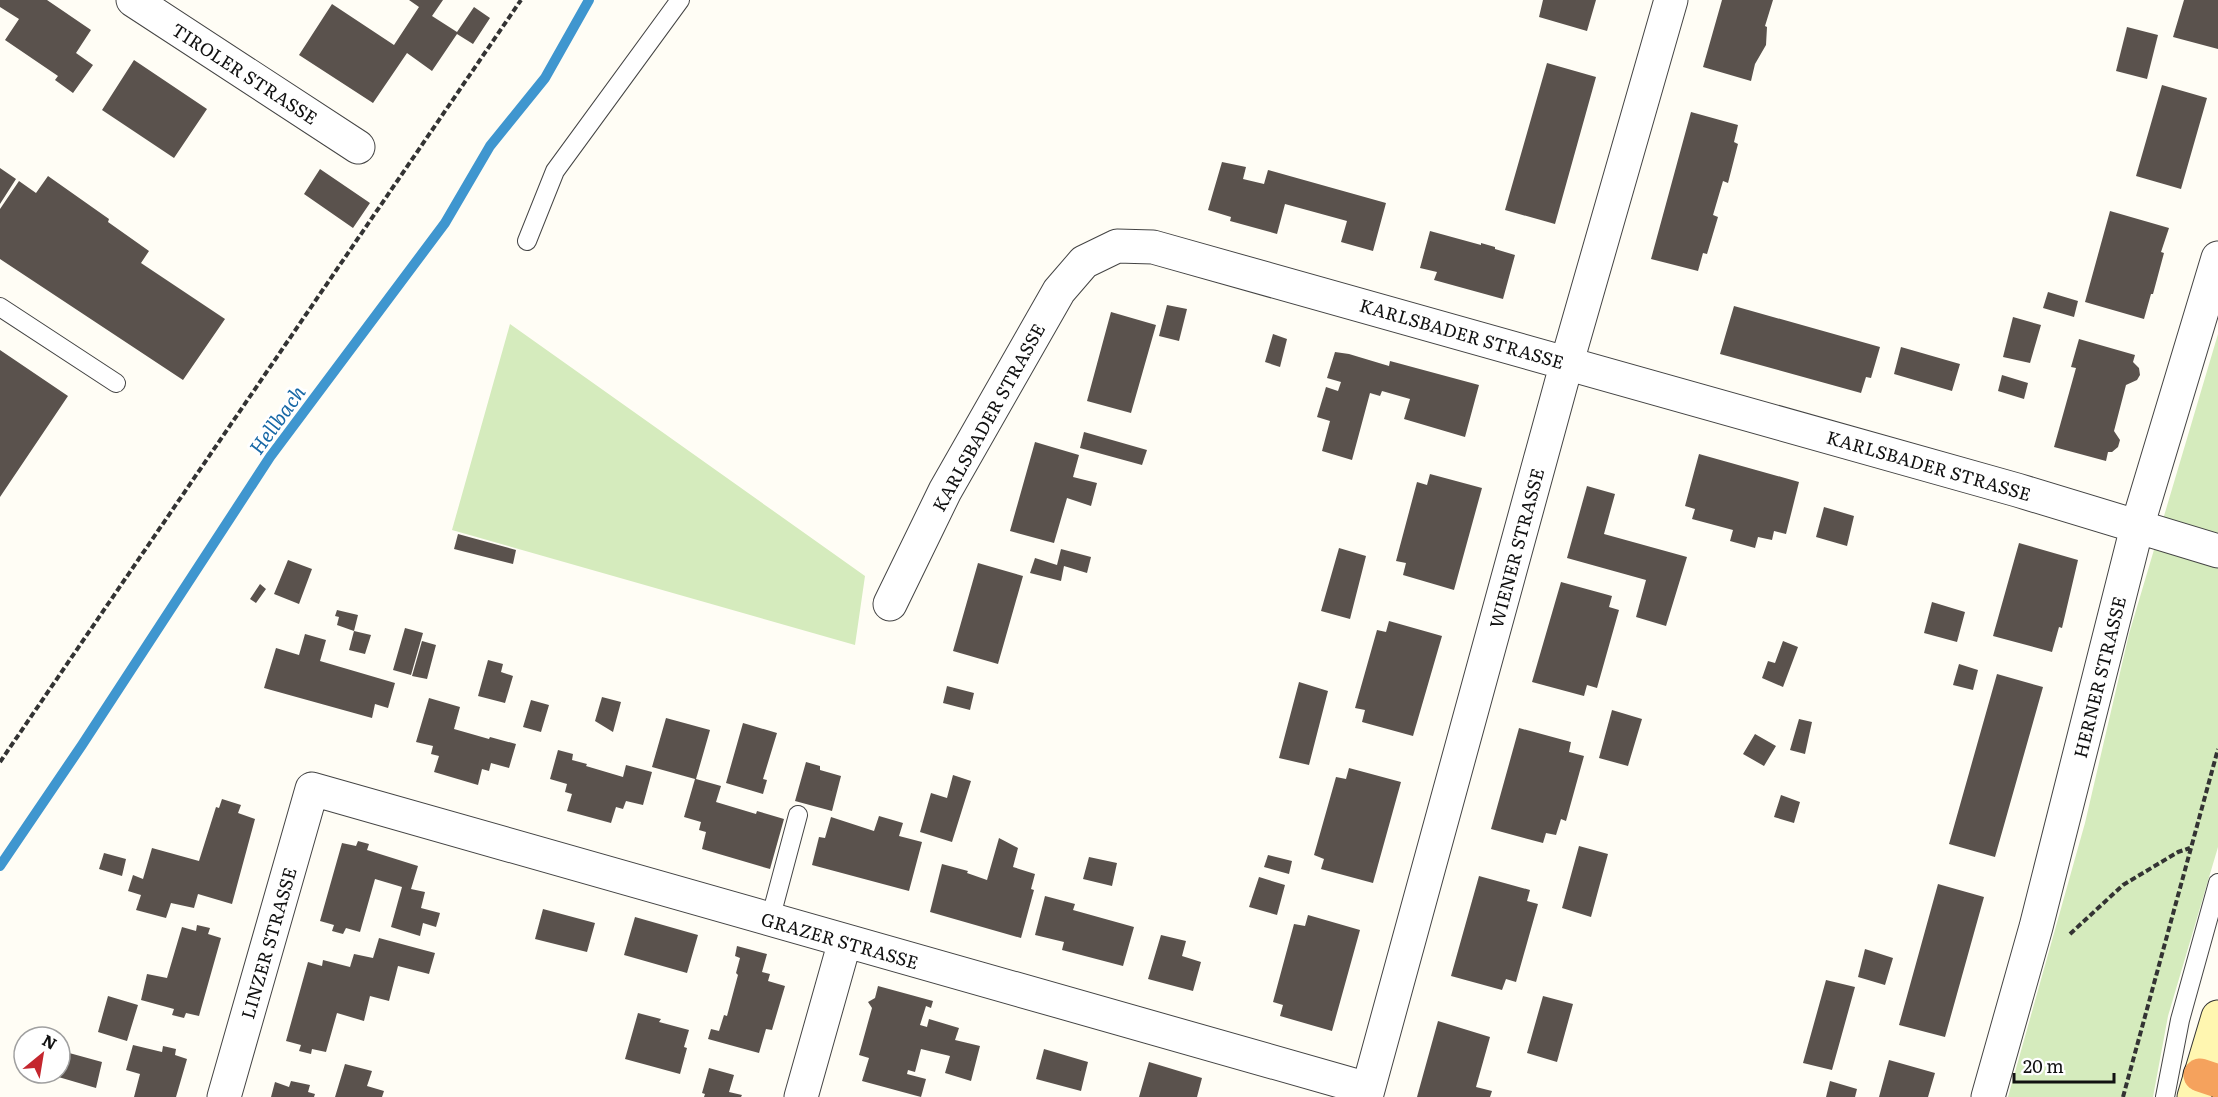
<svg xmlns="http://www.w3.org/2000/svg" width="2218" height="1097" font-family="Literata,serif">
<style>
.green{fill:#d5ebbd}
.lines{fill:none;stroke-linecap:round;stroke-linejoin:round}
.stream{stroke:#3f96cf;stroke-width:10}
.building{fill:#5a524d}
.lane-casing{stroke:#444;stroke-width:20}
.street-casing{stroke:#444;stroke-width:35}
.secondary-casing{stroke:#333;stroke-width:35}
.highway-casing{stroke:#222;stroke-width:35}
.path{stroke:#333;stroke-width:4;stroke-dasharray:6 3;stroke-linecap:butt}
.lane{stroke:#fff;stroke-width:18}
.street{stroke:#fff;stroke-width:33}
.secondary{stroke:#fff6b0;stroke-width:33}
.highway{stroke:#f5a25d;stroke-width:33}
.labels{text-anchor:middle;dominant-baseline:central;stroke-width:6;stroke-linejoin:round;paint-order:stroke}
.street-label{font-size:18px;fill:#111;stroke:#fff}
.water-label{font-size:20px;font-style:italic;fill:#1768a6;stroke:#fff}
</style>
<rect width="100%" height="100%" fill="#fffdf5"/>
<!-- green -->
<path class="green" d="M510 324 865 576 855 645 452 530Z
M2218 334V847L2168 1016 2153 1097H2008L2085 823 2129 634Z"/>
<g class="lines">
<!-- stream -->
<path class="stream" d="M0 866 82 745 270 457 445 223 490 146 545 78 589 0"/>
</g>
<!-- building -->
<path class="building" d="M0 0H47L91 30 76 53 93 65 73 93 55 80 58 76 5 40 19 19 0 7Z
M409 0H443L432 16 457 32 474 7 490 18 473 44 457 34 432 71 407 53 373 103 299 55 332 4 394 45 419 7Z
M1543 0H1596L1587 31 1539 17Z
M1722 0H1773L1765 26 1767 27 1766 45 1755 64 1751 81 1703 67Z
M2184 0H2218V49L2173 37Z
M2127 27 2158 35 2147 79 2116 71Z
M134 60 207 109 174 158 102 110Z
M1547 63 1596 77 1555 224 1505 210Z
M2162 85 2207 98 2181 189 2136 176Z
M1691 112 1738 125 1734 142 1738 144 1728 183 1723 181 1713 215 1718 217 1707 254 1703 253 1698 271 1651 259Z
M1222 162 1246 167 1243 179 1264 184 1268 170 1386 203 1373 251 1341 242 1347 221 1285 204 1277 234 1230 221 1231 217 1208 210Z
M0 168 16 179 0 204Z
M320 169 370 203 353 228 304 194Z
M48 176 109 219 108 222 149 251 141 263 225 319 183 380 0 259V209L19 181 36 193Z
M2110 211 2169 228 2161 252 2164 253 2153 294H2151L2144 319 2085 302Z
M1430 231 1481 245V243L1495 247V249L1515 255 1503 299 1434 280 1437 272 1420 268Z
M2048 292 2078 301 2074 317 2043 308Z
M1167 305 1187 309 1179 341 1159 336Z
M1734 306 1880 347 1871 378 1866 377 1861 393 1720 354Z
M1111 312 1156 325 1131 413 1087 401Z
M2013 317 2041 325 2030 363 2003 357Z
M1273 334 1287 339 1280 367 1265 362Z
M2079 339 2135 355 2133 362 2139 368 2140 375 2137 380 2126 385 2114 431 2120 440 2118 447 2112 452H2108L2106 461 2054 447 2076 368 2071 367Z
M1901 347 1960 364 1952 391 1894 374Z
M0 350 68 396 0 497Z
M1335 352 1349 354 1389 366 1390 361 1479 385 1465 437 1404 419 1410 399 1382 391 1380 396 1370 393 1352 460 1322 451 1330 421 1317 417 1326 387 1338 391 1341 382 1327 378Z
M2002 375 2028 383 2024 399 1998 391Z
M1084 432 1147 450 1142 465 1080 448Z
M1035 442 1079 455 1073 477 1097 483 1091 506 1067 498 1054 543 1010 531Z
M1699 454 1799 482 1786 534 1774 531 1772 540 1758 537 1755 548 1730 541 1733 530 1692 519 1695 509 1685 506Z
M1430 474 1482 488 1454 590 1403 575 1406 563 1396 561 1417 482 1427 485Z
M1587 486 1615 494 1604 534 1687 557 1666 626 1636 617 1646 580 1567 558Z
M1824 507 1854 516 1847 546 1816 537Z
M458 534 516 550 513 564 454 549Z
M2019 543 2078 560 2062 628 2059 627 2052 652 1993 636Z
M1339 548 1366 556 1350 619 1321 611Z
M1061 549 1091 557 1087 573 1064 566 1061 581 1030 573 1035 558 1057 565Z
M288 560 312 569 299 604 274 594Z
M978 563 1023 576 998 664 953 651Z
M1561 582 1612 596 1609 607 1619 610 1597 688 1587 685 1584 696 1532 682Z
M260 584 266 589 256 603 250 599Z
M1932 602 1965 612 1957 642 1924 633Z
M337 610 358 615 354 631 371 635 365 654 349 650 354 631 337 625 339 617 335 616Z
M1389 621 1442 636 1413 736 1362 722 1365 710 1355 708 1377 630 1386 632Z
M405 628 423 633 411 675 393 670Z
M305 634 326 640 320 661 395 683 388 708 375 704 372 718 264 688 276 648 299 655Z
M422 641 436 645 427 679 412 676Z
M1783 641 1798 647 1783 687 1762 678 1768 661 1775 663Z
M488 660 503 664 501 672 513 676 505 703 478 696Z
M1959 664 1978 670 1973 690 1953 685Z
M1997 674 2043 687 1995 857 1949 844Z
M1299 682 1328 691 1309 765 1279 758Z
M947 686 974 693 970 710 943 703Z
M602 697 621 702 613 732 595 721Z
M429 698 460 707 454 729 489 739 490 737 516 744 509 768 491 763 489 771 482 769 478 785 434 772 439 756 431 754 433 746 416 742Z
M531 700 549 705 541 732 523 727Z
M1612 710 1642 719 1628 766 1599 758Z
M666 718 710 730 696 779 721 786 716 802 756 814 757 811 784 819 770 869 702 849 706 832 699 830 701 822 684 817 695 779 652 767Z
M1799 719 1812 722 1805 754 1790 750Z
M743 723 777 733 763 779 767 780 763 794 726 783Z
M1519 728 1571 742 1569 752 1584 756 1566 821 1561 819 1556 835 1546 833 1543 843 1491 829Z
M1755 734 1776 746 1764 766 1743 754Z
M558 750 573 754 572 760 587 764 586 766 623 777 626 765 652 772 643 805 626 801 623 809 616 807 611 823 567 811 572 794 565 792 567 784 550 779Z
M806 762 820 766V770L841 776 832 811 795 801Z
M1349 768 1401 782 1373 883 1321 869 1324 859 1314 855 1336 777 1346 779Z
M953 775 971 781 952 842 920 832 931 793 947 798Z
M1781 795 1800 802 1794 823 1774 817Z
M222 799 241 805 238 813 255 819 232 904 198 894 194 908 171 903 166 918 136 910 141 895 128 891 133 875 143 879 152 848 199 861 216 807 219 808Z
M879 816 903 823 899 836 922 842 909 891 812 865 819 837 825 838 831 817 874 831Z
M999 838 1018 848 1013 867 1035 874 1031 889 1034 890 1021 938 930 912 942 864 968 871 967 873 987 880Z
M358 841 369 844 367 850 418 866 411 889 425 892 421 908 440 913 436 927 423 923 420 936 391 927 402 887 375 879 360 932 346 928 343 934 332 931 334 925 320 921 342 843 356 846Z
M1579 846 1608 854 1591 917 1562 908Z
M104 853 126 859 122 876 99 869Z
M1268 855 1292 861 1289 874 1264 867Z
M1089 857 1117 863 1112 886 1083 879Z
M1479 876 1530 890 1527 901 1538 904 1516 982 1506 979 1502 990 1451 976Z
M1259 877 1285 885 1277 915 1249 907Z
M1938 884 1984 897 1945 1037 1899 1025Z
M1045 896 1075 904 1073 910 1134 927 1123 966 1062 950 1064 942 1035 935Z
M543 909 595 923 587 952 535 939Z
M1308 915 1360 930 1332 1031 1280 1016 1283 1005 1273 1002 1294 924 1305 926Z
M635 917 698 935 687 973 624 955Z
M197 925 210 928 208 934 221 938 199 1016 186 1013 184 1018 172 1015 174 1009 141 1000 147 974 167 978 182 927 196 931Z
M1161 935 1186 941 1182 956 1201 962 1193 991 1148 979Z
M379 938 435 953 429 974 398 966 389 1001 370 996 364 1021 337 1013 326 1052 312 1049 311 1054 299 1051 301 1045 286 1041 308 962 322 966 323 960 350 967 354 954 373 958Z
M737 946 767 954 762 972 770 974 768 981 785 986 772 1030 766 1029 759 1053 708 1039 711 1029 719 1031 724 1015 727 1016 738 975 736 973 740 958 735 956Z
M1865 949 1893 958 1885 985 1858 977Z
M1826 980 1855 987 1832 1070 1803 1063Z
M878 986 933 1001 931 1008 926 1006 920 1025 927 1027 929 1019 959 1028 955 1040 980 1046 971 1081 945 1073 950 1056 921 1049 915 1072 908 1070 907 1074 926 1079 921 1097 862 1081 869 1058 859 1055 872 1008 868 1002 875 998Z
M108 996 138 1005 127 1041 98 1032Z
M1543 996 1573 1004 1557 1062 1527 1053Z
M638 1013 661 1019 659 1022 689 1030 684 1047 687 1048 680 1074 625 1059Z
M1438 1021 1490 1037 1476 1087 1492 1091 1490 1097H1417Z
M133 1045 162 1052 163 1046 176 1049 175 1055 187 1059 176 1097H134L140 1074 126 1070Z
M1044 1049 1088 1062 1081 1091 1036 1079Z
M62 1051 102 1062 96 1088 55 1076V1073H60Z
M1889 1060 1935 1073 1928 1097H1879Z
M1149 1062 1202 1078 1197 1097H1139Z
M345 1064 372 1071 367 1086 384 1091 382 1097H335Z
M709 1068 734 1075 729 1092 742 1095 741 1097H704L705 1094 702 1093Z
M291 1081 310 1085 308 1092 315 1094 314 1097H271L275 1082 289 1087Z
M1830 1081 1857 1089 1855 1097H1826Z"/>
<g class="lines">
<defs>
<path id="lane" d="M527 241 555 171 680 0
M0 307 116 383
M770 920 798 815
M2165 1097 2180 1020 2218 883"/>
<path id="street" d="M133 0 358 147
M890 604 945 491 1059 291 1084 262 1117 246 1153 247 2017 490 2218 551
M224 1097 312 789 1368 1089
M801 1097 845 941
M1366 1097 1567 362 1671 0
M1988 1097 2036 927 2137 527 2218 258"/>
<path id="secondary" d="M2194 1097 2218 1017"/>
<path id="highway" d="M2200 1075 2218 1081"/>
</defs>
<!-- lane casing -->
<use href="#lane" class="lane-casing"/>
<!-- street casing -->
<use href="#street" class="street-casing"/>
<!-- secondary casing -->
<use href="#secondary" class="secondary-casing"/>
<!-- highway casing -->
<use href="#highway" class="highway-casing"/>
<!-- path -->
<path class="path" d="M0 762 521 0
M2070 934 2123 885 2178 852 2190 848
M2123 1097 2218 749"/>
<!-- lane -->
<use href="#lane" class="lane"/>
<!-- street -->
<use href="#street" class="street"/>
<!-- secondary -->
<use href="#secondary" class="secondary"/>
<!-- highway -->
<use href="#highway" class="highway"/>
</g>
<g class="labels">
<!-- street labels -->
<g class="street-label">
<text transform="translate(245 73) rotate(33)">TIROLER STRASSE</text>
<text transform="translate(1462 333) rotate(16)">KARLSBADER STRASSE</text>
<text transform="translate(988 417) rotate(-61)">KARLSBADER STRASSE</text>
<text transform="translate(1929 465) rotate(16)">KARLSBADER STRASSE</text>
<text transform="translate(1516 548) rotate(-75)">WIENER STRASSE</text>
<text transform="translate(2099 677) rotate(-76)">HERNER STRASSE</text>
<text transform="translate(840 940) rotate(16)">GRAZER STRASSE</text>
<text transform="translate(268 943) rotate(-74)">LINZER STRASSE</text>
</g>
<!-- water labels -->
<g class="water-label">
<text transform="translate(276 419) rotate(-54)">Hellbach</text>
</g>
</g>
<!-- north arrow -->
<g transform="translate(42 1055) rotate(30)"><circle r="28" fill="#ffffff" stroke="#a0a0a0" stroke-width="1.5"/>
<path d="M0-4.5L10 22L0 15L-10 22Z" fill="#c4262e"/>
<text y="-9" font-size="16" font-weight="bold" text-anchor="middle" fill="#111111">N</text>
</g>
<!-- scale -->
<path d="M2014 1073v9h100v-9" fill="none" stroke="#111111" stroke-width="3"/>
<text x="2023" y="1073" font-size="18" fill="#111111" stroke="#ffffff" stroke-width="4.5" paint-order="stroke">20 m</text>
</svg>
